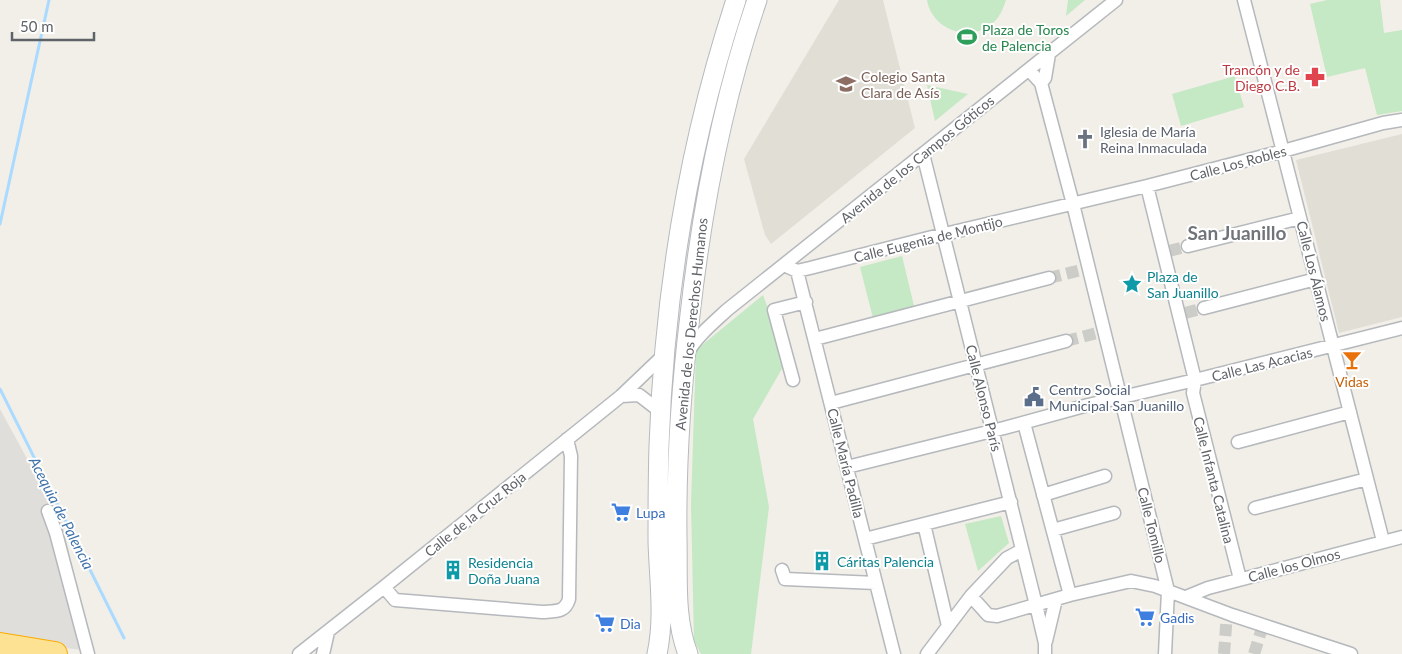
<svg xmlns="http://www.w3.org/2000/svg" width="1402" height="654" font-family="Lato,sans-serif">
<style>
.industrial{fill:#e0deda}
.education{fill:#e1ded6}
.green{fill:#c5e8c5}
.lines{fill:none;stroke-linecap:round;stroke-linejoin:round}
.stream{stroke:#aadaff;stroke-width:3}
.street-tunnel{stroke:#ccccc8;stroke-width:12;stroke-dasharray:12 6;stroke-linecap:butt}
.street-casing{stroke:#b5b8bc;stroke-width:15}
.secondary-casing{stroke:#b6babf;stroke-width:21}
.highway-casing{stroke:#f9ab00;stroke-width:26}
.street{stroke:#fff;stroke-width:12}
.secondary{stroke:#fff;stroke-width:19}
.highway{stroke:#fde293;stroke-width:24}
.labels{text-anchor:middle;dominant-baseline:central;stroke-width:4;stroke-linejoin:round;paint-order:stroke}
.leisure-label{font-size:14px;fill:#27864d;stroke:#fff;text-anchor:start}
.health-label{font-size:14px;fill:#be3a42;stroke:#fff;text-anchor:end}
.education-label{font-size:14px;fill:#785e54;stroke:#fff;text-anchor:start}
.worship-label{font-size:14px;fill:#5b616d;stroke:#fff;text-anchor:start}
.street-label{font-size:14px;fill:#5f6368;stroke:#fff}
.culture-label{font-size:14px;fill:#0d838f;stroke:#fff;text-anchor:start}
.food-label{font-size:14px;fill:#c56008;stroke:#fff}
.service-label{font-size:14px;fill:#4e5e75;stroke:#fff;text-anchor:start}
.shop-label{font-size:14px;fill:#366cbe;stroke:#fff;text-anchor:start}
.water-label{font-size:15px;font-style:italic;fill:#4174aa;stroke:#fff}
.district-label{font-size:19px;font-weight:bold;fill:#70757a;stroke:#fff}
</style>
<rect width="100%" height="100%" fill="#f1efe8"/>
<!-- industrial -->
<path class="industrial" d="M0 409 62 523 92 651 0 641Z"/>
<!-- education -->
<path class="education" d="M839 0H883L915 128 771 244 765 235 744 159Z
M1402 134V317L1339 333 1296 160Z"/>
<!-- green -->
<path class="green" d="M927 0H1006C1003 8 1001 15 995 21 973 44 932 31 927 0Z
M1068 0H1085L1066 16Z
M1327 0H1380L1384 33 1402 30V111L1377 115 1365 68 1327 77 1310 4Z
M1235 76 1244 107 1181 126 1172 94Z
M927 85 968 94 935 121Z
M902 256 915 310 873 318 860 267Z
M763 295 787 360 753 419 769 507 751 654H701L694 641 691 504 696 350Z
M1001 516 1009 543 978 571 965 524Z"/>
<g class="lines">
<!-- stream -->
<path class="stream" d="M0 224 49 0
M0 389 124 638"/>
<!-- street-tunnel -->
<path class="street-tunnel" d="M1169 251 1188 246
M1049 278 1089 268
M1185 313 1204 308
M1066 341 1105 331
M1224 654 1227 613
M1254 654 1263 625"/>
<defs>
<path id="street" d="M1244 0 1383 541
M1029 70 1041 83 1073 204 1168 591 1165 654
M1041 83 1045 78 1049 54
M923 154 1036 605 1045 643V654
M1147 186 1195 380 1193 393 1240 579
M1188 246 1300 218
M784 265 797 271 810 268 928 238 1147 186 1283 151 1383 123 1402 120
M797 271 894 654
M1204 308 1316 279
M815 339 1049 278
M688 352C697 336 713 323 727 310L1116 0
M793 380 774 310 806 302
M621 396 639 395 661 412
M831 403 1066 341
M1024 423 1070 595
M1238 442 1350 412
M847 467 1004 428 1088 405 1195 380 1402 328
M1043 495 1105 476
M1255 508 1367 479
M48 511 56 533 88 654
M924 524 948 626
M1053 530 1114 513
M865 539 1011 502
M782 570 785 579 876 583
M384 587 395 600 542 612C555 611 565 613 569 599L571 456 567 439
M971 596 988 615 997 616 1070 595 1131 581 1155 586 1232 615 1351 654
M1186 597 1208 588 1402 537
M1046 641 1056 599
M299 654 384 587 621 396 665 354
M323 654 328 632
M927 654 971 596 1007 558 1022 550"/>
<path id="secondary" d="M657 654C665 617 659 579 658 541 658 510 658 478 659 446 664 296 689 143 736 0
M688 654C674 618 678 576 677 538 676 463 681 389 690 315 702 208 722 102 757 0"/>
<path id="highway" d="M0 645 55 654"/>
</defs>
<!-- street casing -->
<use href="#street" class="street-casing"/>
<!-- secondary casing -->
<use href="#secondary" class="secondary-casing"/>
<!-- highway casing -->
<use href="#highway" class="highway-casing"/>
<!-- street -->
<use href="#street" class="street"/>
<!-- secondary -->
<use href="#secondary" class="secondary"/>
<!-- highway -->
<use href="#highway" class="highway"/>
</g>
<!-- icons -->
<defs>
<symbol id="stadium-bare" viewBox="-9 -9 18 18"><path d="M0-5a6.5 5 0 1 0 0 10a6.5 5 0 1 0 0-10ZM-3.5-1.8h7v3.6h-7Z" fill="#2e9e5b" stroke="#fff" stroke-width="2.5" paint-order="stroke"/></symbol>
<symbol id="pharmacy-bare" viewBox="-9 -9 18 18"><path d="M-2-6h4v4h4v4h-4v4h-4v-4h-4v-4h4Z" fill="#e0444e" stroke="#fff" stroke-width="2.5" paint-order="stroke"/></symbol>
<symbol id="school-bare" viewBox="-9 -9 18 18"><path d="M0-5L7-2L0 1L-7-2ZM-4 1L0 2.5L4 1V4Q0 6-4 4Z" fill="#8d6e63" stroke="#fff" stroke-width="2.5" paint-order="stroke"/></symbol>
<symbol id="church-bare" viewBox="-9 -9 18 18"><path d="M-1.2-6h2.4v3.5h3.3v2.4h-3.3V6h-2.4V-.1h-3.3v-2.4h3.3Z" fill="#6b7280" stroke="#fff" stroke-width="2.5" paint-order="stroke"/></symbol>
<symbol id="sight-bare" viewBox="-9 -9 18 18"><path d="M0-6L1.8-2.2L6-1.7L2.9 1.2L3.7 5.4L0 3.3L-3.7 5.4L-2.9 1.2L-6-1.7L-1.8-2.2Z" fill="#0f9aa8" stroke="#fff" stroke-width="2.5" paint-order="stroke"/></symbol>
<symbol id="bar-bare" viewBox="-9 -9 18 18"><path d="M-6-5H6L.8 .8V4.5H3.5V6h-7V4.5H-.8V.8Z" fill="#e8710a" stroke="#fff" stroke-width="2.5" paint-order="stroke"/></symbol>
<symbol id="civic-bare" viewBox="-9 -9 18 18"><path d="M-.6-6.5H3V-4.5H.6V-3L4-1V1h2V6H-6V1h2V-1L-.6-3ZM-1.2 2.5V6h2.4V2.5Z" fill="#5c6f8a" stroke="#fff" stroke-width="2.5" paint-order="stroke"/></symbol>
<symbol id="supermarket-bare" viewBox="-9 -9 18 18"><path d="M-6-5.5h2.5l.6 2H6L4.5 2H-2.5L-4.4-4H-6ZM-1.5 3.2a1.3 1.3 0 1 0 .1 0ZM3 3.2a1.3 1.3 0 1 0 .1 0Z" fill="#3f7fe0" stroke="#fff" stroke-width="2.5" paint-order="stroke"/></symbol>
<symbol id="building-bare" viewBox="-9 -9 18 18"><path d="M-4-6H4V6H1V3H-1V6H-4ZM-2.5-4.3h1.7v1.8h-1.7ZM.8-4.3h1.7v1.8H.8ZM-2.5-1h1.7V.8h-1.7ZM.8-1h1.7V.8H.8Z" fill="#0f9aa8" stroke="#fff" stroke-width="2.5" paint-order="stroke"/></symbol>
</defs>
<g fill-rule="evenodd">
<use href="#stadium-bare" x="953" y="23" width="28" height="28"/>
<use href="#pharmacy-bare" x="1301" y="63" width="28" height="28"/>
<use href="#school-bare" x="832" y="70" width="28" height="28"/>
<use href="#church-bare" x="1071" y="125" width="28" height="28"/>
<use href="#sight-bare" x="1118" y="270" width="28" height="28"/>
<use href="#bar-bare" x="1338" y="346" width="28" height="28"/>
<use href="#civic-bare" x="1020" y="383" width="28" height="28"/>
<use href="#supermarket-bare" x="607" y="498" width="28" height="28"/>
<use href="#building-bare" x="808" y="547" width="28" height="28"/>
<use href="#building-bare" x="439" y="556" width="28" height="28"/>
<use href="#supermarket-bare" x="1131" y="603" width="28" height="28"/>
<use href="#supermarket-bare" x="591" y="609" width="28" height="28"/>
</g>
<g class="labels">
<!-- leisure labels -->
<g class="leisure-label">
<text x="982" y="29">Plaza de Toros<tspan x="982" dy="16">de Palencia</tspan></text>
</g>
<!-- health labels -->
<g class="health-label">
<text x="1300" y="69">Trancón y de<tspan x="1300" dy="16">Diego C.B.</tspan></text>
</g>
<!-- education labels -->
<g class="education-label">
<text x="861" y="76">Colegio Santa<tspan x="861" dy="16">Clara de Asís</tspan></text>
</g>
<!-- worship labels -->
<g class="worship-label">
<text x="1100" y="131">Iglesia de María<tspan x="1100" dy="16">Reina Inmaculada</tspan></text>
</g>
<!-- street labels -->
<g class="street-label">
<text transform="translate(917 159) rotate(-39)">Avenida de los Campos Góticos</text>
<text transform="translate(1238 163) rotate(-15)">Calle Los Robles</text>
<text transform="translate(928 239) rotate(-14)">Calle Eugenia de Montijo</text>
<text transform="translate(1314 271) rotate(76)">Calle Los Álamos</text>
<text transform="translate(691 324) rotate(-84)">Avenida de los Derechos Humanos</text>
<text transform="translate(1262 364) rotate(-14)">Calle Las Acacias</text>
<text transform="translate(984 398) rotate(76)">Calle Alonso París</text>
<text transform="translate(846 463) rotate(76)">Calle María Padilla</text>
<text transform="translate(1214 480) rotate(76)">Calle Infanta Catalina</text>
<text transform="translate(475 514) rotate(-39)">Calle de la Cruz Roja</text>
<text transform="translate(1152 525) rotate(76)">Calle Tomillo</text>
<text transform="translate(1294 565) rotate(-15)">Calle los Olmos</text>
</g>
<!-- culture labels -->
<g class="culture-label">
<text x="1147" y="276">Plaza de<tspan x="1147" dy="16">San Juanillo</tspan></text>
<text x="837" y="561">Cáritas Palencia</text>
<text x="468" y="562">Residencia<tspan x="468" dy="16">Doña Juana</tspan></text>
</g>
<!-- food labels -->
<g class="food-label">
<text x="1352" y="381">Vidas</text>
</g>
<!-- service labels -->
<g class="service-label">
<text x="1049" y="389">Centro Social<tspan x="1049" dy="16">Municipal San Juanillo</tspan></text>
</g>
<!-- shop labels -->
<g class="shop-label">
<text x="636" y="512">Lupa</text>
<text x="1160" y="617">Gadis</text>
<text x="620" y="623">Dia</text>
</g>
<!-- water labels -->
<g class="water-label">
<text transform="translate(62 513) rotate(63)">Acequia de Palencia</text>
</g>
<!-- district labels -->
<g class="district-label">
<text x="1237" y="232">San Juanillo</text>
</g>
</g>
<!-- scale -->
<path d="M12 32v8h82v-8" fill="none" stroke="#5f6368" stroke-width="2.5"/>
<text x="20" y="32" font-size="15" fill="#5f6368" stroke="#ffffff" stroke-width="4" paint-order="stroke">50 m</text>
</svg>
